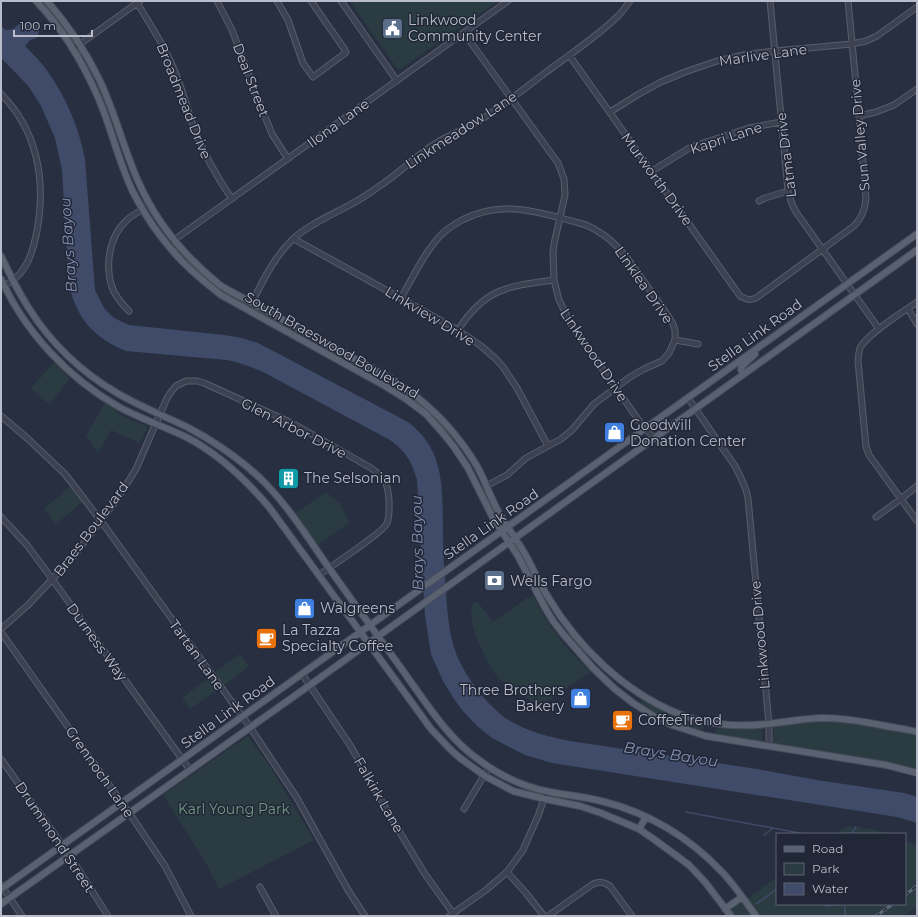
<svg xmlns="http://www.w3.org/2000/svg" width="918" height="917" font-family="Montserrat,sans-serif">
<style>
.green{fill:#2a3c42}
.water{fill:#3f4b69}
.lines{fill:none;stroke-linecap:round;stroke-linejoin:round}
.stream{stroke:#3f4b69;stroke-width:1.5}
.minor-casing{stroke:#575d6b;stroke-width:7}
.major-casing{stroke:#464b5a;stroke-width:8}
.minor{stroke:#3c4251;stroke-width:5}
.major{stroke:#5a6171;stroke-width:6}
.rail-casing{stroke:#5e6578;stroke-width:3}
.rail{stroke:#212737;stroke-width:1.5;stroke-dasharray:4.5;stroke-linecap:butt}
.labels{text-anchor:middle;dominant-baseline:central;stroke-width:3;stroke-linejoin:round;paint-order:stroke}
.poi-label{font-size:14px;fill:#b9bdcb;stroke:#212737;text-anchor:start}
.street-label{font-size:14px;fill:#b9bdcb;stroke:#212737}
.park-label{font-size:14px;fill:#719b81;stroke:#212737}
.water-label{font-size:15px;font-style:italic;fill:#828fb1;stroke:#212737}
</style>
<rect width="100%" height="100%" fill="#282f41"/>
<!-- green -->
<path class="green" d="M354 1H498L400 69 396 67 351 3Z
M54 363 70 379 49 404 31 388Z
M105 403 117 411V413L148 427 139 443 111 430 98 453 86 436Z
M70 487 82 502 56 524 44 509Z
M326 492 341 504 349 523 318 545 296 513Z
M533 596C541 611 550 626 560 639 569 651 580 662 590 672L542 705 539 706 537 705 499 679 489 665 477 639 473 627 471 607 473 604 477 601 493 622 527 598 528 599Z
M240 654 249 666 224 685 215 672Z
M208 678 217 690 190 709 182 698Z
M641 701 646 702 676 715 700 724 704 728 702 730C683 729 661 716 644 708L641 705Z
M817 721H836L871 726 910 733 917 736V770L911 768 865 758 776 744 773 742 774 728 775 727 798 723Z
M721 728 741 729H761C763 732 762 738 762 741H753L720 734 716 732 715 730Z
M248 736 271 768 314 840 219 889 206 863 163 795Z
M847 826 872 829 891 834H836Z
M905 840 917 846V906L903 916H723L777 877V904H905Z"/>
<!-- water -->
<path class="water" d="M26 22H32L38 26 39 32 36 38 30 40 25 46C33 54 41 62 48 72 66 97 79 128 85 159L95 290 104 308 114 318 129 325 224 335 242 338 258 343 408 422C446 451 442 489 443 533 443 552 444 571 446 590 447 612 449 635 457 656 467 679 485 702 505 718 513 723 523 728 532 731 544 736 557 738 570 741L757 769 817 780 904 793 917 797V823L897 817 552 763 525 755 492 738 477 726 463 711 454 699 443 681 431 654 425 616 417 480C411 460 407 453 390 440L265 373C253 367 240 363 227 360L126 351C94 338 77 319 69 285L62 170 55 138 41 106 29 87 16 73 1 58V26L6 30 13 29 19 24Z"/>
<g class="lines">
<!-- stream -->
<path class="stream" d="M686 812 805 834
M851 834 856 827
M764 835 773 828
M756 904 777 889
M822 904 828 906 845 904V916"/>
<defs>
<path id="minor" d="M217 1 232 30 261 107 272 134 288 159
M277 1 288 20 303 63 313 77 344 54 346 52 345 50 311 1
M341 1 397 81
M770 1 788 191 792 204 796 212 879 329
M137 3C150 24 164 45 173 67 182 87 187 108 194 128 204 154 216 176 232 199
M464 33 558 163 564 179 565 195 554 244 553 253 554 280 559 300 571 324 642 425 654 438
M73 49 140 1
M569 55 740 296C746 299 749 301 756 298L854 226C862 218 865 210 866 199L859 116 848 1
M1 94C38 131 46 181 37 231 34 245 31 259 22 271 17 279 9 283 1 288
M610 112 639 94 661 82 685 72 717 61 748 54 775 51 852 44 866 41 877 36 917 7
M859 116 876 112 894 105 917 89
M652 171 691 147 749 128 781 122
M759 201 765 198 788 191
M294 239 458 330 481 346 496 359 503 367 517 388 548 446
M167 245 508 1
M401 298C413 277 425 251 442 234 448 228 455 224 462 220 496 203 522 208 557 217 567 220 577 222 586 225 616 238 629 260 647 286 656 298 665 310 673 324L675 330V340L669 353 662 361 644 369 630 377 594 404 572 430 561 439 526 458 507 475 486 486
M917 302C903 312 867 334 860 348 859 352 858 357 858 361L866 447 869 455 917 521
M908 309 917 324
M248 310C261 285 272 259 293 239 309 224 336 213 355 202 363 198 371 192 378 187 399 174 415 156 436 143 450 135 465 129 479 121 501 107 524 89 545 73 570 54 597 37 619 15 623 11 626 6 630 1
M129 311C123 305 118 299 114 292 104 269 108 237 127 220 133 214 143 210 150 205
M458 330C485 288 508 286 554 280
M675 340 698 344
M688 398 735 466 741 478 746 490 748 498 769 724V746
M1 416 27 438 65 474 101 521 250 727 275 765 297 798 348 890 365 916
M1 517 27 545 47 572 190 770
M876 517 901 499 917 486
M1 629 28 605 73 557 118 498 136 469 167 398 171 392 176 386 186 381H197L204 383 292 423 371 468C385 478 387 481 389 499 389 506 390 516 387 523 384 532 330 567 319 575
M1 632 134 820 165 866 191 916
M302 674 350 745 393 821 425 874 455 916
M1 759 70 856 108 916
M464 809 489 767
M507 872 526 893 544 916
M1 885 22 916
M260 887 276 916
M449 916 486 890 507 872 523 850 538 816 547 791
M548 916 593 884C600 881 604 882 610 886L632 916"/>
<path id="major" d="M36 1C62 28 82 61 97 95 111 126 118 161 133 192 145 216 161 239 180 259 192 272 207 284 221 295L385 386 406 399 426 414 442 432 454 447 468 468 493 518 518 556 544 606 553 621 564 635 593 668 615 689 633 703 655 717 672 725 706 736 886 765 917 773
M47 1C68 25 85 50 99 79 115 112 123 147 138 181 156 222 185 257 220 285 226 289 234 293 241 297L388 377C414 393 437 412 456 436 464 446 472 457 478 468 485 481 490 496 497 509 505 525 516 538 525 554 533 568 539 583 548 597 578 647 624 692 679 714 707 725 738 727 768 724 787 722 805 718 824 718 845 718 866 722 886 726 896 728 907 729 917 732
M1 256C9 273 18 291 28 307 50 342 81 372 117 393 139 406 164 416 187 427 193 430 199 434 205 437 226 450 246 464 263 481 289 507 308 538 329 568 355 605 382 641 408 678 429 707 449 739 479 760 500 776 524 787 550 792 567 795 584 797 601 801 647 812 689 837 721 871 734 884 745 901 756 916
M1 279C25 332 68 378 119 407 141 419 166 427 188 438 220 455 246 480 269 507L410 700 431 729 451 750 460 758 485 776 513 791 545 799 580 806 601 813 639 829 655 840 689 865 705 882 731 916
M744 374 741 370 742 366 755 354
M639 829 646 817
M1 889 917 234
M1 904 310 685 917 250
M725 909 742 897"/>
</defs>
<!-- minor casing -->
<use href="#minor" class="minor-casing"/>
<!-- major casing -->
<use href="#major" class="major-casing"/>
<!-- minor -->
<use href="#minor" class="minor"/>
<!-- major -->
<use href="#major" class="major"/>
<defs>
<path id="rail" d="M905 895 917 886
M876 916 893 904"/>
</defs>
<!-- rail casing -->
<use href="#rail" class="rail-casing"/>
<!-- rail -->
<use href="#rail" class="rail"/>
</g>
<!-- icons -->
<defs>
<symbol id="civic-square" viewBox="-11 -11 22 22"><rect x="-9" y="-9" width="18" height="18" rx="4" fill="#5c6f8a" stroke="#212737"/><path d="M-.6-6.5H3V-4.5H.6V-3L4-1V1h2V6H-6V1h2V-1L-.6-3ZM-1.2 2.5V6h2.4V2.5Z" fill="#fff"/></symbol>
<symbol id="shop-square" viewBox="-11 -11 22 22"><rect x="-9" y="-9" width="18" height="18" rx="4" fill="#3f7fe0" stroke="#212737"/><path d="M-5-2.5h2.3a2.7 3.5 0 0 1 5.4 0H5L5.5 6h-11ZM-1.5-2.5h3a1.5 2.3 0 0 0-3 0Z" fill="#fff"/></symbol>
<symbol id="building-square" viewBox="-11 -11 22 22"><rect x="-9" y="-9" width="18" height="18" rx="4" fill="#0f9aa8" stroke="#212737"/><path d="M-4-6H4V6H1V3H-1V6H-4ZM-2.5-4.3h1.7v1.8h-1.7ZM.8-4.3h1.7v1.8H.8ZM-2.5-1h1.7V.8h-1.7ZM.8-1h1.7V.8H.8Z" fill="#fff"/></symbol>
<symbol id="bank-square" viewBox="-11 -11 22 22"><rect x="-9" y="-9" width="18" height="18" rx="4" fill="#5c6f8a" stroke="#212737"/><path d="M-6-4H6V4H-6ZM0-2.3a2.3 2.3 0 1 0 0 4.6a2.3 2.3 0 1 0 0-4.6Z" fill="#fff"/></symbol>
<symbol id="cafe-square" viewBox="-11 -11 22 22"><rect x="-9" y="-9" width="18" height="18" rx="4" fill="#e8710a" stroke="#212737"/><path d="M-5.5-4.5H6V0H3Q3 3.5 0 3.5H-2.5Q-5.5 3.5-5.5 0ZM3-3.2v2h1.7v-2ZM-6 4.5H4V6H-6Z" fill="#fff"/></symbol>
</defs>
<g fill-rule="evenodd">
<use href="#civic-square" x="380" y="16" width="25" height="25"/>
<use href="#shop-square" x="602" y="420" width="25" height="25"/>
<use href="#building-square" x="276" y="466" width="25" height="25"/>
<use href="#bank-square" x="482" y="568" width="25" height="25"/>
<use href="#shop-square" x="292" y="596" width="25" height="25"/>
<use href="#cafe-square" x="254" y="626" width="25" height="25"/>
<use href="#shop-square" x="568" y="686" width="25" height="25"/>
<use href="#cafe-square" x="610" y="708" width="25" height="25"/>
</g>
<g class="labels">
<!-- poi labels -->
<g class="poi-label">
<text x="408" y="20">Linkwood<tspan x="408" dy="16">Community Center</tspan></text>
<text x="630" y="425">Goodwill<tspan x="630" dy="16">Donation Center</tspan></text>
<text x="304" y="478">The Selsonian</text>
<text x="510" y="581">Wells Fargo</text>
<text x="320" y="608">Walgreens</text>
<text x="282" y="630">La Tazza<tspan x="282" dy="16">Specialty Coffee</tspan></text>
<text x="564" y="690" text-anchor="end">Three Brothers<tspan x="564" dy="16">Bakery</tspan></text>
<text x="638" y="720">CoffeeTrend</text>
</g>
<!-- street labels -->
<g class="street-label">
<text transform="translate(763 55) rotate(-8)">Marlive Lane</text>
<text transform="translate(251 80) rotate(69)">Deal Street</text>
<text transform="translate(184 101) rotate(68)">Broadmead Drive</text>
<text transform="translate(338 123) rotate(-36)">Ilona Lane</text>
<text transform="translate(461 130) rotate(-33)">Linkmeadow Lane</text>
<text transform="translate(860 135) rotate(-95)">Sun Valley Drive</text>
<text transform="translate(726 138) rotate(-18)">Kapri Lane</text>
<text transform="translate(786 155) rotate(-97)">Latma Drive</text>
<text transform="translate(657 179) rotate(54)">Murworth Drive</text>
<text transform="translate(644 285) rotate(55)">Linklea Drive</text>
<text transform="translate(430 316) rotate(31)">Linkview Drive</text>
<text transform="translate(755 335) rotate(-36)">Stella Link Road</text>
<text transform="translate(332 345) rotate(30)">South Braeswood Boulevard</text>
<text transform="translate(594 355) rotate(56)">Linkwood Drive</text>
<text transform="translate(294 428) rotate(27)">Glen Arbor Drive</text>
<text transform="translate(491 524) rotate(-35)">Stella Link Road</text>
<text transform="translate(91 529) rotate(-53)">Braes Boulevard</text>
<text transform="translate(760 635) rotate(-95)">Linkwood Drive</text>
<text transform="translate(97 642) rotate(54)">Durness Way</text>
<text transform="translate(197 655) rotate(54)">Tartan Lane</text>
<text transform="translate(228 712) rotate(-36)">Stella Link Road</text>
<text transform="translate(100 772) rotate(55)">Grennoch Lane</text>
<text transform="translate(379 795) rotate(60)">Falkirk Lane</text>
<text transform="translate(55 837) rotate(56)">Drummond Street</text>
</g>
<!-- park labels -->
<g class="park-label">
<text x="234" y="809">Karl Young Park</text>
</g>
<!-- water labels -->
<g class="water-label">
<text transform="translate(68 245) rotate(-94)">Brays Bayou</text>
<text transform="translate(417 543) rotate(-91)">Brays Bayou</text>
<text transform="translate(671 754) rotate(9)">Brays Bayou</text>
</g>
</g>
<!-- border -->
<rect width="918" height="917" fill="none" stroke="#b9bdcb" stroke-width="4"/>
<!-- legend -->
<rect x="776" y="833" width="130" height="72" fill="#212737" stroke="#5e6372"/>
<rect x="784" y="846" width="20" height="6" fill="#5a6171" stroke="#5e6372"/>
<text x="812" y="853" font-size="12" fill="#b9bdcb">Road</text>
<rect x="784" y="863" width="20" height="12" fill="#2a3c42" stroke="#5e6372"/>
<text x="812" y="873" font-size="12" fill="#b9bdcb">Park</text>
<rect x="784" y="883" width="20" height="12" fill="#3f4b69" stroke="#5e6372"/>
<text x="812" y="893" font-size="12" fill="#b9bdcb">Water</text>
<!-- scale -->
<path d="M14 30v6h78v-6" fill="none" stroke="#b9bdcb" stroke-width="2"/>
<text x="20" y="30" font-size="12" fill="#b9bdcb" stroke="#212737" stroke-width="3" paint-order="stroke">100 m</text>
</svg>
